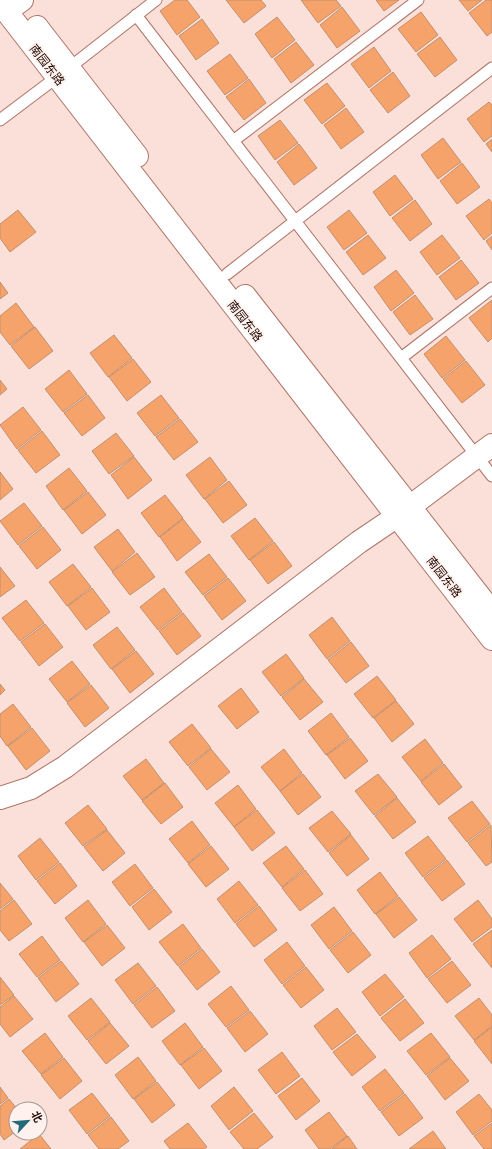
<svg xmlns="http://www.w3.org/2000/svg" width="492" height="1149" font-family="'DejaVu Sans','Noto Sans SC',sans-serif">
<style>
.building{fill:#f5a36a;stroke:#c38f6d}
.lines{fill:none;stroke-linecap:round;stroke-linejoin:round}
.service-casing{stroke:#af7466;stroke-width:13}
.minor-casing{stroke:#af7466;stroke-width:24}
.tertiary-casing{stroke:#af7466;stroke-width:24}
.secondary-casing{stroke:#af7466;stroke-width:24}
.service{stroke:#fff;stroke-width:11}
.minor{stroke:#fff;stroke-width:22}
.tertiary{stroke:#fff;stroke-width:22}
.secondary{stroke:#fff;stroke-width:22}
.labels{text-anchor:middle;dominant-baseline:central;stroke-width:3.5;stroke-linejoin:round;paint-order:stroke}
.street-label{font-size:12px;fill:#220c07;stroke:#fff1ed}
</style>
<rect width="100%" height="100%" fill="#fbe0d9"/>
<!-- building -->
<path class="building" d="M175 0H187L200 17 177 35 160 11Z
M226 0H261L266 6 244 23Z
M301 0H336L341 6 318 23Z
M376 0H399L384 11Z
M459 0H482L468 11Z
M486 0H492V32L487 36 469 13Z
M342 7 360 31 337 48 320 25Z
M421 12 438 35 416 52 398 29Z
M277 17 295 40 272 58 255 34Z
M202 19 219 43 196 60 179 36Z
M440 37 457 60 435 77 417 54Z
M296 42 314 65 291 83 274 59Z
M374 47 391 71 369 88 351 64Z
M230 54 248 78 225 95 207 71Z
M393 72 410 96 388 113 370 90Z
M249 79 266 103 244 120 226 97Z
M327 83 345 106 322 124 304 100Z
M489 102 492 105V136L484 142 467 119Z
M346 108 364 132 341 149 324 125Z
M280 120 298 143 275 160 258 136Z
M443 138 461 162 438 179 421 155Z
M492 139V152L486 144Z
M299 144 317 168 294 185 277 162Z
M462 163 480 187 457 204 440 181Z
M395 175 413 199 390 216 373 192Z
M489 199 492 203V233L484 240 466 216Z
M415 200 432 224 410 241 392 218Z
M18 210 36 232 10 252 0 238V224Z
M349 210 367 233 344 250 327 227Z
M368 235 386 258 363 275 346 252Z
M442 235 460 258 437 275 420 252Z
M492 236V250L486 241Z
M461 260 479 283 456 300 439 277Z
M396 270 414 293 391 311 374 287Z
M0 282 8 293 0 299Z
M415 295 433 319 410 335 393 312Z
M492 300V338L488 342 469 318Z
M16 303 34 327 10 345 0 332V316Z
M35 327 53 351 29 369 11 346Z
M114 335 132 358 108 377 90 353Z
M446 336 465 360 442 378 424 354Z
M133 359 151 382 127 401 109 377Z
M466 361 485 385 462 403 443 379Z
M69 370 87 394 63 412 45 389Z
M0 380 7 389 0 395Z
M88 395 105 418 82 436 64 413Z
M161 395 179 418 155 436 137 413Z
M23 407 41 430 17 449 0 425Z
M180 419 198 442 174 460 156 437Z
M42 431 60 455 36 473 18 450Z
M116 433 134 456 109 474 92 451Z
M134 457 152 480 128 499 111 475Z
M210 457 227 480 204 499 186 475Z
M69 468 87 491 63 510 46 486Z
M0 472 13 489 0 500Z
M229 481 247 505 223 523 205 499Z
M88 492 106 515 82 534 64 510Z
M165 495 183 518 159 537 141 513Z
M24 503 42 526 18 545 0 521Z
M255 518 273 541 249 560 231 536Z
M183 519 201 542 177 561 160 537Z
M43 527 61 550 37 569 19 546Z
M118 529 135 552 112 571 94 547Z
M274 542 292 566 268 584 250 560Z
M137 553 155 577 130 595 112 572Z
M209 554 227 577 203 595 185 572Z
M73 564 91 587 67 606 49 582Z
M0 567 15 586 0 597Z
M228 578 246 601 222 620 204 596Z
M92 588 110 612 86 630 68 606Z
M164 588 182 612 158 630 140 607Z
M26 600 44 623 20 641 2 618Z
M183 613 201 636 177 655 159 631Z
M332 617 350 641 327 659 309 635Z
M45 624 63 647 39 666 21 642Z
M117 627 135 650 111 669 93 645Z
M351 642 369 666 346 683 328 660Z
M136 651 154 674 130 693 112 669Z
M286 654 304 678 281 696 262 672Z
M72 661 90 684 67 702 49 679Z
M377 676 396 700 373 718 354 694Z
M304 679 323 702 300 720 282 697Z
M0 684 5 690 0 695Z
M91 685 109 708 85 727 67 703Z
M241 688 259 712 237 729 218 706Z
M396 701 414 724 392 742 374 718Z
M13 704 31 727 7 746 0 736V714Z
M331 713 349 737 326 755 308 731Z
M192 724 211 748 188 766 169 742Z
M32 728 50 751 26 770 8 746Z
M350 738 368 761 345 779 327 755Z
M425 739 443 763 421 781 402 757Z
M211 749 230 772 207 790 189 767Z
M284 749 302 773 280 791 261 767Z
M146 759 164 783 142 800 123 776Z
M444 764 462 787 439 805 421 782Z
M303 774 321 797 298 815 280 791Z
M378 774 397 797 374 815 355 791Z
M165 783 183 807 161 824 142 801Z
M238 785 256 809 234 827 215 803Z
M397 798 416 822 393 839 375 816Z
M472 801 490 824 467 842 448 818Z
M88 805 107 829 83 846 65 823Z
M257 810 275 833 252 851 234 827Z
M332 811 351 834 328 852 309 828Z
M192 821 210 845 188 863 169 839Z
M491 825 492 862 486 866 468 843Z
M107 830 125 853 103 871 84 847Z
M351 835 369 859 347 876 329 853Z
M428 836 446 859 423 877 405 853Z
M40 838 59 862 36 880 18 856Z
M211 846 229 869 206 887 188 864Z
M286 846 304 869 282 887 263 863Z
M447 860 465 884 442 901 424 878Z
M60 863 77 886 55 904 37 881Z
M135 864 153 888 130 906 112 882Z
M305 870 323 894 300 911 282 888Z
M380 872 398 896 375 914 357 890Z
M239 881 258 905 235 923 217 899Z
M0 883 13 899 0 909Z
M154 889 172 912 149 930 132 907Z
M399 897 417 920 394 938 376 914Z
M14 900 32 924 9 941 0 930V911Z
M88 900 106 924 83 942 65 918Z
M478 900 492 919V927L472 942 454 919Z
M259 906 277 930 254 947 236 924Z
M334 907 352 931 329 949 311 925Z
M183 924 201 948 178 966 159 942Z
M107 925 125 948 102 966 84 942Z
M492 930V968L473 944Z
M353 932 371 955 348 973 330 950Z
M432 935 451 959 427 978 409 953Z
M42 936 60 960 37 977 19 954Z
M287 942 305 966 282 984 264 960Z
M202 949 220 972 197 990 179 967Z
M61 961 79 984 56 1002 38 978Z
M452 961 471 985 447 1003 428 979Z
M138 963 156 986 133 1004 115 980Z
M306 967 324 990 301 1008 283 985Z
M385 974 404 997 380 1016 362 992Z
M0 977 14 995 0 1005Z
M231 986 249 1010 226 1027 208 1004Z
M157 987 175 1011 152 1028 134 1005Z
M14 996 33 1019 10 1037 0 1024V1007Z
M91 998 110 1022 87 1040 68 1016Z
M479 998 492 1015V1026L474 1040 455 1016Z
M405 999 424 1023 400 1041 381 1018Z
M337 1008 356 1032 332 1050 314 1026Z
M250 1011 268 1034 245 1052 227 1028Z
M110 1023 129 1046 106 1064 88 1041Z
M185 1023 203 1047 180 1065 162 1041Z
M492 1027V1064L474 1041Z
M45 1033 63 1057 41 1074 22 1051Z
M431 1033 450 1057 426 1075 407 1051Z
M357 1034 376 1057 352 1076 333 1052Z
M204 1048 222 1071 199 1089 181 1065Z
M282 1052 300 1076 276 1094 258 1070Z
M138 1057 156 1081 133 1099 115 1075Z
M64 1058 82 1081 60 1099 41 1075Z
M450 1058 469 1081 445 1100 427 1076Z
M385 1069 404 1093 380 1111 362 1087Z
M302 1078 320 1101 296 1120 278 1096Z
M157 1082 175 1105 152 1123 134 1099Z
M0 1087 8 1098 0 1104Z
M234 1087 253 1111 229 1130 211 1106Z
M92 1093 110 1116 87 1134 69 1110Z
M405 1094 423 1118 399 1136 381 1112Z
M479 1094 492 1110V1121L473 1135 456 1112Z
M9 1099 17 1109 16 1131 4 1140 0 1134V1106Z
M329 1112 347 1136 330 1149H319L305 1130Z
M254 1113 273 1137 257 1149H244L230 1132Z
M111 1117 129 1141 118 1149H99L88 1135Z
M188 1123 207 1147 204 1149H170L164 1141Z
M492 1123V1149H484L474 1136Z
M433 1131 446 1149H409Z
M39 1134 51 1149H20Z
M348 1136 357 1149H332Z"/>
<g class="lines">
<defs>
<path id="service" d="M136 15 492 476
M69 68 156 0
M0 120 57 77
M233 141 418 0
M227 274 492 68
M401 358 492 288"/>
<path id="minor" d="M18 3 22 0
M0 798 31 788 65 767 359 542 396 517"/>
<path id="tertiary" d="M396 517 492 445"/>
<path id="secondary" d="M0 3 492 639
M37 27 137 156
M245 296 492 612"/>
</defs>
<!-- service casing -->
<use href="#service" class="service-casing"/>
<!-- minor casing -->
<use href="#minor" class="minor-casing"/>
<!-- tertiary casing -->
<use href="#tertiary" class="tertiary-casing"/>
<!-- secondary casing -->
<use href="#secondary" class="secondary-casing"/>
<!-- service -->
<use href="#service" class="service"/>
<!-- minor -->
<use href="#minor" class="minor"/>
<!-- tertiary -->
<use href="#tertiary" class="tertiary"/>
<!-- secondary -->
<use href="#secondary" class="secondary"/>
</g>
<g class="labels">
<!-- street labels -->
<g class="street-label">
<text transform="translate(47 65) rotate(52)">南园东路</text>
<text transform="translate(245 321) rotate(52)">南园东路</text>
<text transform="translate(444 577) rotate(52)">南园东路</text>
</g>
</g>
<!-- north arrow -->
<g transform="translate(28 1121) rotate(64)"><circle r="19" fill="#fff1ed" stroke="#a79591"/>
<path d="M0-3L7 15L0 10L-7 15Z" fill="#246b79"/>
<text y="-6" font-size="11" font-weight="bold" text-anchor="middle" fill="#220c07">北</text>
</g>
</svg>
